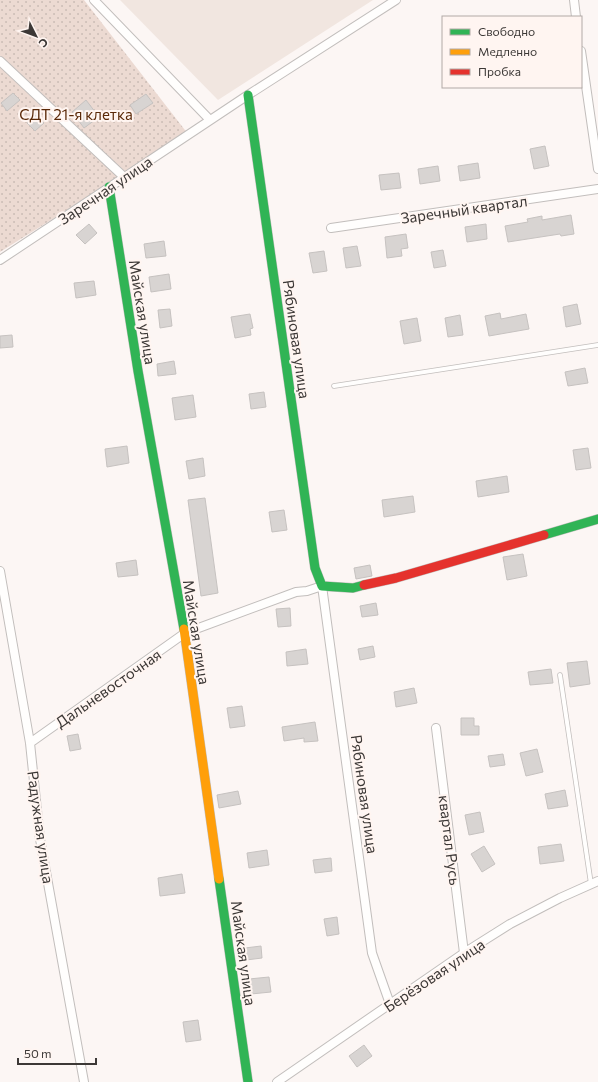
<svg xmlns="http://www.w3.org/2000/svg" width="598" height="1082" font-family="Commissioner,sans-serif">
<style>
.built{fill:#f1e6e0}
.garden{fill:url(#garden-dots)}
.building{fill:#d8d4d2;stroke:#c6c2c0}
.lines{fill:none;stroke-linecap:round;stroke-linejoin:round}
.lane-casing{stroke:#c2bebc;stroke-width:5.5}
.street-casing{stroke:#c2bebc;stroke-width:10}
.fast-casing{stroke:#c2bebc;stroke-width:10}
.slow-casing{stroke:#c2bebc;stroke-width:10}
.jam-casing{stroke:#c2bebc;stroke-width:10}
.lane{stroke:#fffefd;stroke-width:4}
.street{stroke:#fffefd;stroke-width:8}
.fast{stroke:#30b455;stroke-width:9}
.slow{stroke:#ff9f0a;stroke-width:9}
.jam{stroke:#e5322d;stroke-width:9}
.labels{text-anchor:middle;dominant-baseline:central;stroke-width:4;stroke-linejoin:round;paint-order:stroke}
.park-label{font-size:15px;fill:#5a2908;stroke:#fff5f1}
.street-label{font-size:15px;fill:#3c3836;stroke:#fff5f1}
</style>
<defs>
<pattern id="garden-dots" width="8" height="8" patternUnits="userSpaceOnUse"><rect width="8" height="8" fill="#ecdad2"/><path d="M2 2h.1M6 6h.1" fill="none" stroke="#cbbcb5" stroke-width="1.8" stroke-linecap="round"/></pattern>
</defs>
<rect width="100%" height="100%" fill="#fcf6f4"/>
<!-- built -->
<path class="built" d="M120 0H373L218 100Z"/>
<!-- garden -->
<path class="garden" d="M0 0H84L188 134 0 252Z"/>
<!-- building -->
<path class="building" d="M13 93 20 100 7 111 1 103Z
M146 94 153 103 136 114 130 105Z
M86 100 99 117 84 128 72 112Z
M36 115 44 123 35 131 27 123Z
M545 146 549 166 534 169 530 149Z
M478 163 480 178 460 181 458 166Z
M438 166 440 181 420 184 418 169Z
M399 173 401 188 381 190 379 175Z
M571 215 574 234 561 236 560 234 508 242 505 226 528 222 527 219 542 216V220Z
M89 224 97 233 85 244 76 235Z
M486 224 487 239 467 242 465 227Z
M406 234 408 248 401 249 402 256 387 258 385 237Z
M164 241 166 256 146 258 144 244Z
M357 246 361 266 346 268 343 248Z
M443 250 446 266 434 268 431 252Z
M324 251 327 271 313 273 309 253Z
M169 274 171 289 151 292 149 277Z
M94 281 96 295 76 298 74 283Z
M577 304 581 324 566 327 563 307Z
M170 309 172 326 160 328 158 310Z
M500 313 501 319 526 314 529 329 489 336 485 316Z
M250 314 253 328 250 329 251 335 235 338 231 317Z
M460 315 463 335 448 337 445 318Z
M417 318 421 341 404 344 400 321Z
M12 335 13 347 0 348V336Z
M174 361 176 374 158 376 157 364Z
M585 368 588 383 568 386 565 372Z
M264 392 266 407 251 409 249 394Z
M193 395 196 417 175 420 172 398Z
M127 446 129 463 107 467 105 449Z
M588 448 591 468 576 470 573 450Z
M203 458 205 476 189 479 186 461Z
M507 476 509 492 478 497 476 481Z
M413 496 415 512 384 517 382 500Z
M205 498 218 593 201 596 188 500Z
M284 510 287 530 272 532 269 512Z
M523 554 527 576 507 580 503 557Z
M136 560 138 575 118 577 116 563Z
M370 565 372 576 356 579 354 568Z
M376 603 378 615 362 617 360 606Z
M290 608 291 626 278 627 276 609Z
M373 646 375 657 360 660 358 649Z
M306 649 308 664 287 666 286 652Z
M587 661 590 684 570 687 567 663Z
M551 669 553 683 530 685 528 672Z
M414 688 417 703 396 707 394 692Z
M242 706 245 726 230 728 227 708Z
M461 718H474V726H479V735H461Z
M315 722 318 741 304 742V738L284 741 282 727Z
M78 734 81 749 70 751 67 736Z
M537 749 543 772 526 776 520 753Z
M503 754 505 765 490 767 488 756Z
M565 790 568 806 548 809 545 794Z
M238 791 241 804 219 808 217 795Z
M480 812 484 832 469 835 465 815Z
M561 844 564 861 540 864 538 847Z
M484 846 495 864 482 872 471 854Z
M267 850 269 865 249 868 247 853Z
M331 858 332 871 315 873 313 860Z
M182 874 185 893 160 896 158 878Z
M337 917 339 934 327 936 324 919Z
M261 946 262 958 246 960 245 948Z
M269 977 271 992 251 994 249 979Z
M198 1020 201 1040 186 1042 183 1022Z
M364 1045 372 1056 357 1067 349 1056Z"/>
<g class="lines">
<defs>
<path id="lane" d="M334 386 598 345
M560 675 591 884"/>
<path id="street" d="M94 0 210 120
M574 0 576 17
M581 51 598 169
M0 61 124 177
M331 228 598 189
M0 260 248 95 396 0
M0 571 30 743 40 839 84 1082
M436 728 464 953
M30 743 185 633 296 592 307 591 322 586 372 953 390 1004
M277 1082 464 953 510 924 560 898 598 881"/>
<path id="fast" d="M248 95 315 568 322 586 353 588 364 585
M109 187 138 371 184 629
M544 535 598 519
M219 879 248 1082"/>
<path id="slow" d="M184 629 219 879"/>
<path id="jam" d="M364 585 396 578 544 535"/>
</defs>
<!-- lane casing -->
<use href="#lane" class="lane-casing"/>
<!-- street casing -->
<use href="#street" class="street-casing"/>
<!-- fast casing -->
<use href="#fast" class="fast-casing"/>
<!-- slow casing -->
<use href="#slow" class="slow-casing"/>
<!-- jam casing -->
<use href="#jam" class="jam-casing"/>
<!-- lane -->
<use href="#lane" class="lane"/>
<!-- street -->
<use href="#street" class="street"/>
<!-- fast -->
<use href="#fast" class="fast"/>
<!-- slow -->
<use href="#slow" class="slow"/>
<!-- jam -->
<use href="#jam" class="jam"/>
</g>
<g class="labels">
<!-- park labels -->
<g class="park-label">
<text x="76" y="114">СДТ 21-я клетка</text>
</g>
<!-- street labels -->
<g class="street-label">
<text transform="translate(105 190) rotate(-34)">Заречная улица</text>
<text transform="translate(464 209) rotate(-8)">Заречный квартал</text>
<text transform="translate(143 312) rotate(81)">Майская улица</text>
<text transform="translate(297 339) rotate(82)">Рябиновая улица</text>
<text transform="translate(197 632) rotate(81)">Майская улица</text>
<text transform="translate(108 688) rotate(-35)">Дальневосточная</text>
<text transform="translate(365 794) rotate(82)">Рябиновая улица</text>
<text transform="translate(41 827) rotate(82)">Радужная улица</text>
<text transform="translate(450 840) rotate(83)">квартал Русь</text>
<text transform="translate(244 953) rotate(82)">Майская улица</text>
<text transform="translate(434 975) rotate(-34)">Берёзовая улица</text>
</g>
</g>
<!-- legend -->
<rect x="442" y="16" width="140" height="72" fill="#fff5f1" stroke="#b1a9a6"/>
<rect x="450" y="29" width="20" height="6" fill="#30b455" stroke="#b1a9a6"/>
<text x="478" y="36" font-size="12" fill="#3c3836">Свободно</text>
<rect x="450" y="49" width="20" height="6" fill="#ff9f0a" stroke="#b1a9a6"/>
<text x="478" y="56" font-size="12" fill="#3c3836">Медленно</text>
<rect x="450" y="69" width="20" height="6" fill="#e5322d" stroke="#b1a9a6"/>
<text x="478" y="76" font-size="12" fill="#3c3836">Пробка</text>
<!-- north arrow -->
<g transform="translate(36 36) rotate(132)" stroke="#fff5f1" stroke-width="3" paint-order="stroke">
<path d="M0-3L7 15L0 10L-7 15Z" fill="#3c3836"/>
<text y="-6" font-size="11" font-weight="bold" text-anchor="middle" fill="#3c3836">С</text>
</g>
<!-- scale -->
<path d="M18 1058v6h78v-6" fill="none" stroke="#3c3836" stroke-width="2"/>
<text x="24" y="1058" font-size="12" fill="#3c3836" stroke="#fff5f1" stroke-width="3" paint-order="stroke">50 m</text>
</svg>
